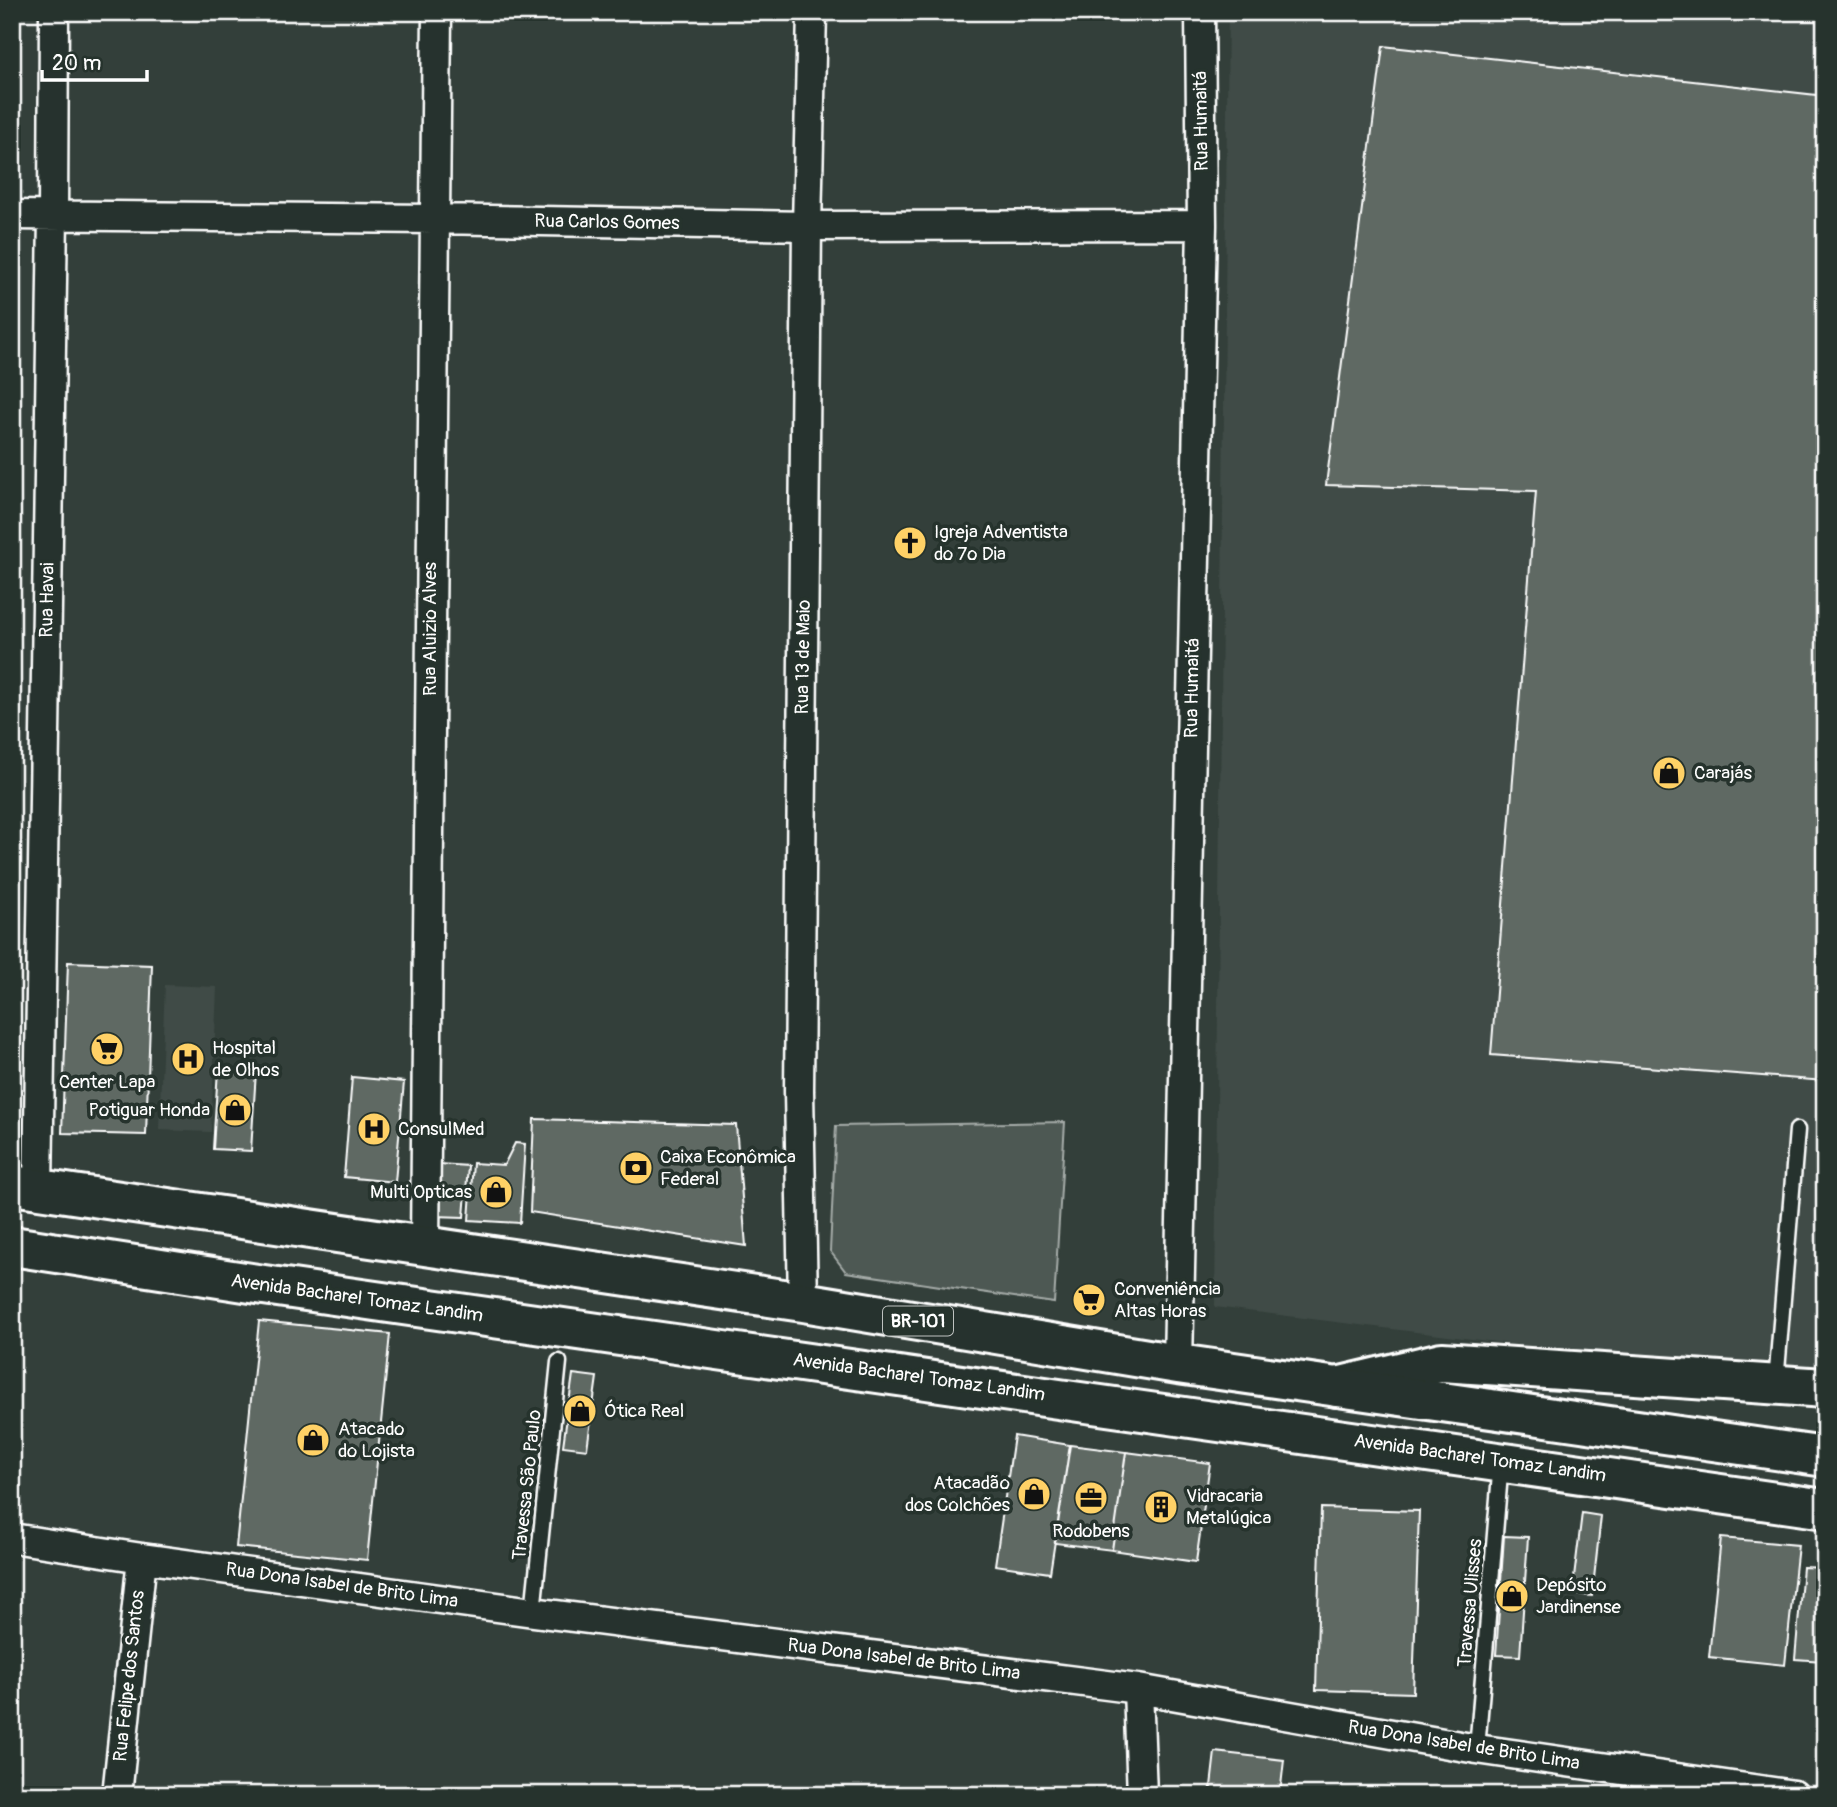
<svg xmlns="http://www.w3.org/2000/svg" width="1837" height="1807" font-family="Pangolin,sans-serif">
<style>
.built{fill:#404c47}
.green{fill:#4d5853;stroke:#a6aca9;stroke-width:2}
.building{fill:#5f6964;stroke:#fff;stroke-width:2}
.lines{fill:none;stroke-linecap:round;stroke-linejoin:round}
.lane-casing{stroke:#fff;stroke-width:19}
.street-casing{stroke:#fff;stroke-width:33}
.primary-casing{stroke:#fff;stroke-width:44}
.highway-casing{stroke:#fff;stroke-width:44}
.lane{stroke:#26332d;stroke-width:14}
.street{stroke:#26332d;stroke-width:28}
.primary{stroke:#26332d;stroke-width:38}
.highway{stroke:#26332d;stroke-width:38}
.labels{text-anchor:middle;dominant-baseline:central;stroke-width:7;stroke-linejoin:round;paint-order:stroke}
.shield{fill:#26332d;stroke:#bec2c0;stroke-width:2}
.shield-label{font-size:18px;font-weight:bold;fill:#fff}
.street-label{font-size:19px;fill:#fff;stroke:#26332d}
.poi-label{font-size:19px;fill:#fff;stroke:#26332d;text-anchor:start}
</style>
<rect width="100%" height="100%" fill="#333f3a"/>
<filter id="ink" filterUnits="userSpaceOnUse"><feTurbulence type="fractalNoise" baseFrequency=".0143" numOctaves="2"/><feDisplacementMap in="SourceGraphic" scale="14" xChannelSelector="R" yChannelSelector="G"/><feConvolveMatrix kernelMatrix="1 2 1 2 8 2 1 2 1" color-interpolation-filters="sRGB"/></filter>
<g filter="url(#ink)">
<!-- built -->
<path class="built" d="M1228 12H1825V1383L1215 1307Z
M165 985 217 987 211 1132 159 1130Z"/>
<!-- green -->
<path class="green" d="M1065 1122 1054 1303 846 1272 830 1251 836 1126Z"/>
<!-- building -->
<path class="building" d="M1383 46 1825 96V1081L1491 1055 1536 491 1326 485Z
M68 962 152 965 146 1135 62 1133Z
M218 1069 256 1071 251 1151 213 1149Z
M352 1077 404 1082 395 1182 344 1177Z
M534 1119 736 1125 746 1246 530 1212Z
M515 1143 525 1144 520 1223 469 1220 473 1163 504 1165Z
M439 1164 468 1166 464 1217 435 1216Z
M259 1321 390 1334 367 1560 236 1547Z
M573 1374 597 1377 587 1449 563 1446Z
M1014 1436 1070 1445 1050 1573 995 1565Z
M1070 1445 1126 1452 1112 1550 1055 1543Z
M1126 1452 1210 1463 1196 1562 1112 1550Z
M1321 1508 1419 1511 1413 1693 1316 1690Z
M1582 1513 1601 1516 1592 1596 1572 1594Z
M1504 1536 1528 1537 1520 1656 1496 1655Z
M1721 1538 1798 1545 1785 1665 1709 1657Z
M1803 1567 1825 1568 1823 1661 1795 1659Z
M1215 1752 1284 1760 1280 1795H1210Z"/>
<g class="lines">
<defs>
<path id="lane" d="M1776 1383 1797 1130
M533 1612 559 1362
M1477 1749 1501 1462"/>
<path id="street" d="M12 215 434 219 807 226 1202 225
M38 1188 53 216 54 12
M425 1245 437 12
M803 1302 799 1091 807 226 812 12
M1178 1364 1202 225 1200 12
M12 1538 142 1558 533 1612 1138 1689 1477 1749 1794 1795
M1138 1689 1142 1795
M117 1795 142 1558"/>
<path id="primary" d="M1337 1387 1442 1362 1825 1388"/>
<path id="highway" d="M12 1185 803 1302 1178 1364 1825 1457
M12 1246 264 1285 1825 1509"/>
</defs>
<!-- lane casing -->
<use href="#lane" class="lane-casing"/>
<!-- street casing -->
<use href="#street" class="street-casing"/>
<!-- primary casing -->
<use href="#primary" class="primary-casing"/>
<!-- highway casing -->
<use href="#highway" class="highway-casing"/>
<!-- lane -->
<use href="#lane" class="lane"/>
<!-- street -->
<use href="#street" class="street"/>
<!-- primary -->
<use href="#primary" class="primary"/>
<!-- highway -->
<use href="#highway" class="highway"/>
</g>
</g>
<!-- icons -->
<defs>
<symbol id="church-disc" viewBox="-11 -11 22 22"><circle r="9.5" fill="#ffd166" stroke="#26332d"/><path d="M-1.2-6h2.4v3.5h3.3v2.4h-3.3V6h-2.4V-.1h-3.3v-2.4h3.3Z" fill="#111"/></symbol>
<symbol id="shop-disc" viewBox="-11 -11 22 22"><circle r="9.5" fill="#ffd166" stroke="#26332d"/><path d="M-5-2.5h2.3a2.7 3.5 0 0 1 5.4 0H5L5.5 6h-11ZM-1.5-2.5h3a1.5 2.3 0 0 0-3 0Z" fill="#111"/></symbol>
<symbol id="supermarket-disc" viewBox="-11 -11 22 22"><circle r="9.5" fill="#ffd166" stroke="#26332d"/><path d="M-6-5.5h2.5l.6 2H6L4.5 2H-2.5L-4.4-4H-6ZM-1.5 3.2a1.3 1.3 0 1 0 .1 0ZM3 3.2a1.3 1.3 0 1 0 .1 0Z" fill="#111"/></symbol>
<symbol id="hospital-disc" viewBox="-11 -11 22 22"><circle r="9.5" fill="#ffd166" stroke="#26332d"/><path d="M-5-5h3v3.5h4V-5h3V5h-3V1.5h-4V5h-3Z" fill="#111"/></symbol>
<symbol id="bank-disc" viewBox="-11 -11 22 22"><circle r="9.5" fill="#ffd166" stroke="#26332d"/><path d="M-6-4H6V4H-6ZM0-2.3a2.3 2.3 0 1 0 0 4.6a2.3 2.3 0 1 0 0-4.6Z" fill="#111"/></symbol>
<symbol id="office-disc" viewBox="-11 -11 22 22"><circle r="9.5" fill="#ffd166" stroke="#26332d"/><path d="M-6-3h4V-5.5h4V-3h4V5H-6ZM-1-4.5V-3h2v-1.5ZM-6 0V1H6V0Z" fill="#111"/></symbol>
<symbol id="building-disc" viewBox="-11 -11 22 22"><circle r="9.5" fill="#ffd166" stroke="#26332d"/><path d="M-4-6H4V6H1V3H-1V6H-4ZM-2.5-4.3h1.7v1.8h-1.7ZM.8-4.3h1.7v1.8H.8ZM-2.5-1h1.7V.8h-1.7ZM.8-1h1.7V.8H.8Z" fill="#111"/></symbol>
</defs>
<g fill-rule="evenodd">
<use href="#church-disc" x="891" y="524" width="38" height="38"/>
<use href="#shop-disc" x="1650" y="754" width="38" height="38"/>
<use href="#supermarket-disc" x="88" y="1030" width="38" height="38"/>
<use href="#hospital-disc" x="169" y="1040" width="38" height="38"/>
<use href="#shop-disc" x="216" y="1091" width="38" height="38"/>
<use href="#hospital-disc" x="355" y="1110" width="38" height="38"/>
<use href="#bank-disc" x="617" y="1149" width="38" height="38"/>
<use href="#shop-disc" x="477" y="1173" width="38" height="38"/>
<use href="#supermarket-disc" x="1070" y="1281" width="38" height="38"/>
<use href="#shop-disc" x="561" y="1392" width="38" height="38"/>
<use href="#shop-disc" x="294" y="1421" width="38" height="38"/>
<use href="#shop-disc" x="1015" y="1475" width="38" height="38"/>
<use href="#office-disc" x="1072" y="1479" width="38" height="38"/>
<use href="#building-disc" x="1142" y="1488" width="38" height="38"/>
<use href="#shop-disc" x="1493" y="1577" width="38" height="38"/>
</g>
<g class="labels">
<!-- shield labels -->
<rect class="shield" x="883" y="1306.5" width="70" height="29" rx="5"/>
<g class="shield-label">
<text x="918" y="1321">BR-101</text>
</g>
<!-- street labels -->
<g class="street-label">
<text transform="translate(1201 121) rotate(-91)">Rua Humaitá</text>
<text transform="translate(607 222) rotate(1)">Rua Carlos Gomes</text>
<text transform="translate(47 600) rotate(-89)">Rua Havai</text>
<text transform="translate(430 629) rotate(-90)">Rua Aluizio Alves</text>
<text transform="translate(803 657) rotate(-89)">Rua 13 de Maio</text>
<text transform="translate(1192 688) rotate(-89)">Rua Humaitá</text>
<text transform="translate(357 1298) rotate(8)">Avenida Bacharel Tomaz Landim</text>
<text transform="translate(919 1377) rotate(8)">Avenida Bacharel Tomaz Landim</text>
<text transform="translate(1480 1458) rotate(8)">Avenida Bacharel Tomaz Landim</text>
<text transform="translate(527 1485) rotate(-84)">Travessa São Paulo</text>
<text transform="translate(342 1585) rotate(8)">Rua Dona Isabel de Brito Lima</text>
<text transform="translate(1470 1603) rotate(-85)">Travessa Ulisses</text>
<text transform="translate(904 1659) rotate(7)">Rua Dona Isabel de Brito Lima</text>
<text transform="translate(129 1676) rotate(-84)">Rua Felipe dos Santos</text>
<text transform="translate(1464 1745) rotate(9)">Rua Dona Isabel de Brito Lima</text>
</g>
<!-- poi labels -->
<g class="poi-label">
<text x="934" y="532">Igreja Adventista<tspan x="934" dy="22">do 7º Dia</tspan></text>
<text x="1694" y="773">Carajás</text>
<text x="212" y="1048">Hospital<tspan x="212" dy="22">de Olhos</tspan></text>
<text x="107" y="1082" text-anchor="middle">Center Lapa</text>
<text x="210" y="1110" text-anchor="end">Potiguar Honda</text>
<text x="398" y="1129">ConsulMed</text>
<text x="660" y="1157">Caixa Econômica<tspan x="660" dy="22">Federal</tspan></text>
<text x="472" y="1192" text-anchor="end">Multi Opticas</text>
<text x="1114" y="1289">Conveniência<tspan x="1114" dy="22">Altas Horas</tspan></text>
<text x="604" y="1411">Ótica Real</text>
<text x="338" y="1429">Atacado<tspan x="338" dy="22">do Lojista</tspan></text>
<text x="1010" y="1483" text-anchor="end">Atacadão<tspan x="1010" dy="22">dos Colchões</tspan></text>
<text x="1186" y="1496">Vidracaria<tspan x="1186" dy="22">Metalúgica</tspan></text>
<text x="1091" y="1531" text-anchor="middle">Rodobens</text>
<text x="1536" y="1585">Depósito<tspan x="1536" dy="22">Jardinense</tspan></text>
</g>
</g>
<!-- margin -->
<rect width="1837" height="1807" fill="none" stroke="#26332d" stroke-width="42"/>
<rect x="21" y="21" width="1795" height="1765" fill="none" stroke="#fff" stroke-width="2.5" filter="url(#ink)"/>
<!-- scale -->
<path d="M42 70v10h105v-10" fill="none" stroke="#ffffff" stroke-width="3.5"/>
<text x="52" y="70" font-size="21" fill="#ffffff" stroke="#26332d" stroke-width="5" paint-order="stroke">20 m</text>
</svg>
